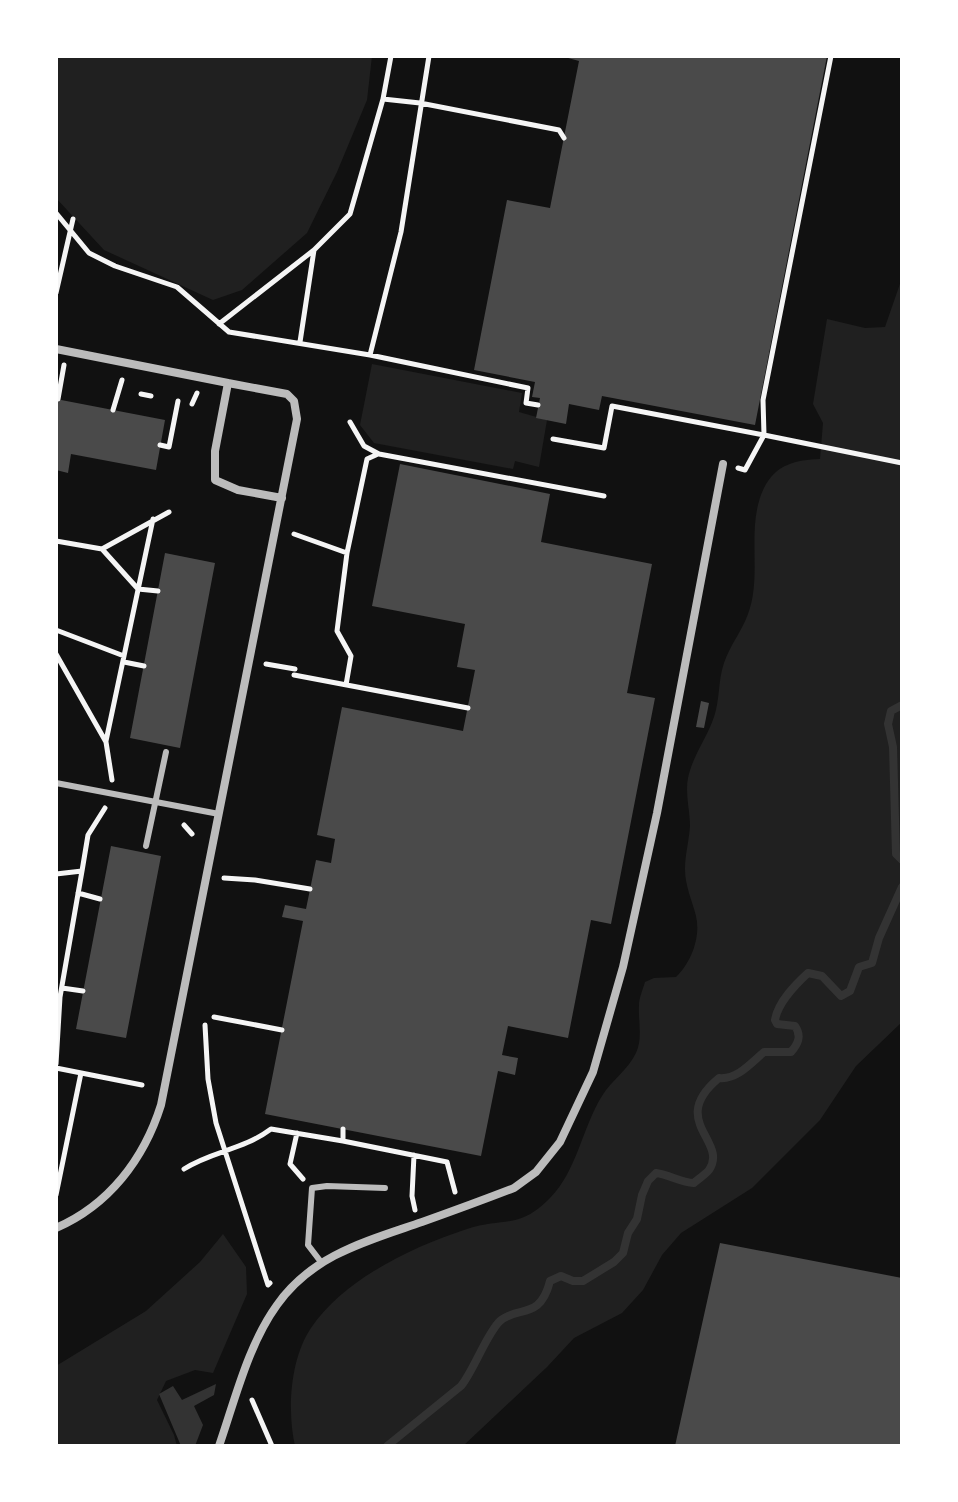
<svg xmlns="http://www.w3.org/2000/svg" width="958" height="1502" font-family="Poppins,sans-serif">
<style>
.green{fill:#202020}
.water{fill:#333}
.lines{fill:none;stroke-linecap:round;stroke-linejoin:round}
.stream{stroke:#333;stroke-width:8}
.building{fill:#4a4a4a}
.path{stroke:#f5f5f5;stroke-width:5}
.service{stroke:#bcbcbc;stroke-width:6}
.minor{stroke:#bcbcbc;stroke-width:8}
</style>
<rect width="100%" height="100%" fill="#111"/>
<!-- green -->
<path class="green" d="M56 56H372L367 100 337 172 307 233 242 290 213 300 104 250 56 198Z
M902 278V1022L856 1066 820 1120 752 1188 681 1233 662 1255 643 1290 622 1313 574 1338 547 1367 463 1446H295C287 1411 290 1359 311 1328 344 1279 412 1247 467 1229 503 1217 519 1230 550 1198 577 1171 582 1128 602 1096 611 1081 628 1070 636 1053 643 1038 638 1021 639 1005 639 998 643 989 645 982L654 978 676 977C691 963 701 937 696 916 692 900 685 886 685 869 685 855 689 841 690 826 690 811 685 793 688 778 693 755 707 738 714 717 720 699 718 680 724 663 730 645 742 631 748 614 763 574 745 527 764 488 776 464 796 460 820 459L823 423 813 404 827 319 865 328 885 327Z
M372 364 522 393 519 412 547 420 539 467 515 461 513 469 374 443 360 425Z
M223 1234 246 1267 247 1294 213 1373 195 1370 166 1381 157 1400 174 1435 177 1446H56V1366L146 1311 200 1262Z"/>
<!-- water -->
<path class="water" d="M216 1384 214 1395 194 1406 203 1425 195 1446H181L159 1394 173 1386 182 1400Z"/>
<g class="lines">
<!-- stream -->
<path class="stream" d="M902 705 891 711 888 724 893 747 896 854 902 860
M387 1446 461 1386C474 1370 487 1333 500 1321 518 1305 540 1321 550 1281L561 1276 573 1281H583L614 1262 623 1253 628 1233 637 1219 642 1195 648 1181 656 1173C670 1175 680 1182 694 1183 698 1179 705 1175 709 1170 729 1141 667 1121 719 1078 737 1080 751 1063 764 1052H791C798 1044 802 1036 795 1026L777 1024 775 1020C778 1002 795 985 808 973L822 976 841 996 850 991 859 967 872 963 879 938 902 887"/>
</g>
<!-- building -->
<path class="building" d="M561 56H827L755 425 602 396 599 410 569 404 566 424 536 418 540 398 532 397 535 382 474 370 507 200 550 208 579 61Z
M56 399 165 420 156 470 71 454 68 473 56 470Z
M400 464 550 494 541 542 652 564 627 693 655 698 611 924 591 920 568 1038 508 1026 502 1055 518 1058 515 1075 498 1071 481 1156 265 1114 303 921 282 917 285 905 306 909 316 860 331 863 335 839 317 835 342 707 463 731 475 670 457 667 465 624 372 606Z
M165 553 215 563 180 748 130 738Z
M701 701 709 703 704 728 696 727Z
M111 846 161 856 126 1038 76 1029Z
M720 1243 902 1278V1446H675Z"/>
<g class="lines">
<!-- path -->
<path class="path" d="M383 99 420 103 559 130 564 138
M56 213 89 253 115 266 177 287 229 332 370 355 401 232 429 56
M314 250 350 214 383 99 391 56
M56 293 73 219
M219 324 314 250 300 342
M370 355 528 388 526 403 538 405
M141 394 151 396
M58 399 64 365
M192 404 197 393
M113 410 122 380
M350 422 364 446 379 454 604 496
M553 439 604 448 612 406 764 435 763 400 831 56
M160 445 169 447 178 401
M738 468 745 470 764 435 902 463
M294 534 347 553
M56 541 102 549 138 589 158 591
M102 549 169 512
M56 630 124 656
M56 654 106 742 112 780
M124 662 144 666
M266 664 295 669
M294 675 468 708
M346 685 351 656 337 631 347 553 367 459 378 454
M106 741 153 519
M184 825 192 834
M56 874 82 871 88 835 105 808
M224 878 255 880 310 889
M78 893 100 899
M62 988 83 991
M56 999 60 997 82 871
M214 1017 282 1030
M205 1025 208 1079 216 1123 268 1285 270 1283
M56 1064 60 997
M56 1068 142 1085
M343 1129V1141L447 1162 455 1192
M297 1133 290 1164 303 1179
M414 1155 412 1196 415 1210
M184 1169C212 1151 243 1150 271 1129L343 1141
M56 1195 81 1073
M252 1400 272 1446"/>
<!-- service -->
<path class="service" d="M56 783 219 814
M146 846 166 752
M321 1262 308 1245 312 1188 327 1186 385 1188"/>
<!-- minor -->
<path class="minor" d="M56 349 228 383
M56 1228C109 1205 144 1159 161 1105L297 419 294 401 287 394 228 383 215 451V480L238 490 282 498
M219 1446C235 1400 248 1345 277 1305 312 1255 367 1241 422 1222 453 1211 483 1200 514 1188L536 1172 560 1142 593 1072 623 967 657 813 723 464"/>
</g>
<!-- border -->
<rect width="958" height="1502" fill="none" stroke="#ffffff" stroke-width="116"/>
</svg>
